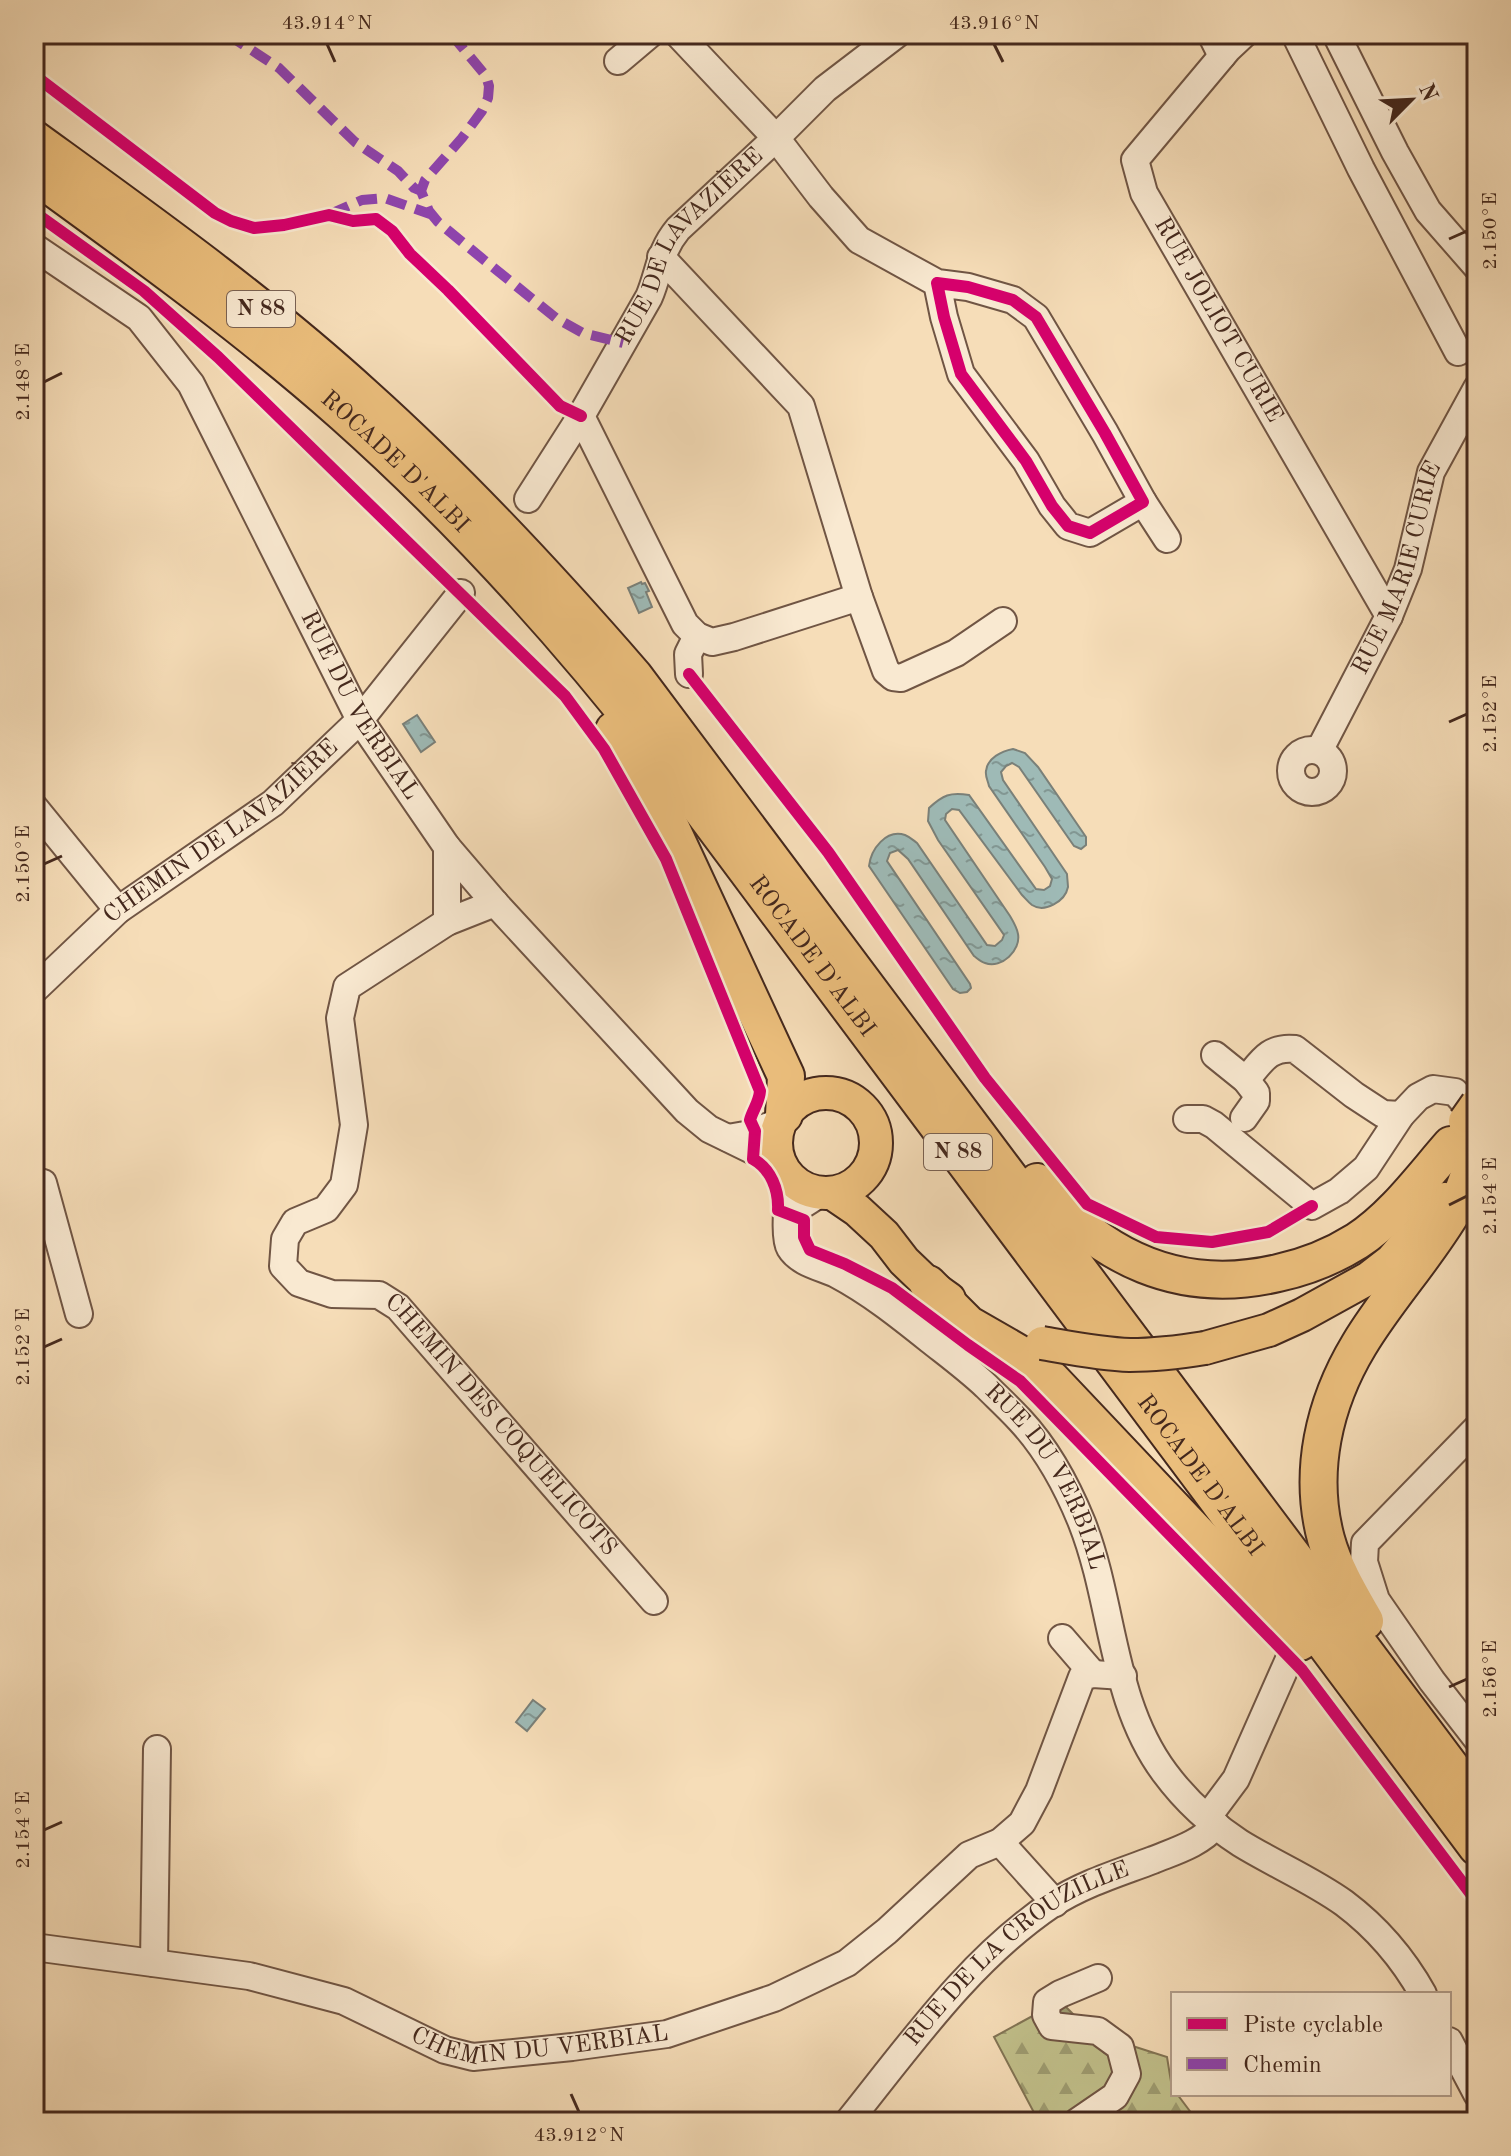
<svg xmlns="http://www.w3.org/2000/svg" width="1511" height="2156" font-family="'Old Standard TT',serif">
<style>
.forest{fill:url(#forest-firs);stroke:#827454;stroke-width:2}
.water{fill:url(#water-ripples);stroke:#7a8079;stroke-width:2}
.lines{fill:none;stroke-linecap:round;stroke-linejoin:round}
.minor-casing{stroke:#705544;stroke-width:30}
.major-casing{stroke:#44281d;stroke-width:36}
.highway-casing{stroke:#44281d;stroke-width:40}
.minor{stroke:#f9e9d1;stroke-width:26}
.major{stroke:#ebbe7c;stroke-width:32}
.highway{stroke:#ebbe7c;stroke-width:36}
.major-bridge-casing{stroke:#44281d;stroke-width:36;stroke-linecap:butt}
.major-bridge{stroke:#ebbe7c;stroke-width:32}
.quiet{stroke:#8e44ad;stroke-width:10;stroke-dasharray:20 10;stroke-linecap:butt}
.cycleway-casing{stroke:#f9e9d1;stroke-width:17}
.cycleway{stroke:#d6006c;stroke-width:12}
.ticks{fill:none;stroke:#44281d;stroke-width:3}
.labels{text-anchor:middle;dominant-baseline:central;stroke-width:6;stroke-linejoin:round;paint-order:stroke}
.shield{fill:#f9e9d1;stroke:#7a6253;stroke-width:2}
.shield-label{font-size:22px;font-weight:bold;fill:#44281d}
.street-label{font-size:24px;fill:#44281d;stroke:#f9e9d1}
.neatline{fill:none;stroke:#44281d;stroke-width:3}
.ticks-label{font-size:20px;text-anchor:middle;fill:#44281d}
</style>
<defs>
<pattern id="forest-firs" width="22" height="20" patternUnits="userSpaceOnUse" patternTransform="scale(2)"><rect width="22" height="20" fill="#c1c08b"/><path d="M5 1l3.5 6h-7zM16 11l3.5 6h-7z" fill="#9e9c71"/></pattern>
<pattern id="water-ripples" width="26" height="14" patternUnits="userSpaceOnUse" patternTransform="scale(2)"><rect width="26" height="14" fill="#9ebab6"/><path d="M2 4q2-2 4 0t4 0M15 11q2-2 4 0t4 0" fill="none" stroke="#829793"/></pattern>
</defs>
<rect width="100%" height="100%" fill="#f6ddb8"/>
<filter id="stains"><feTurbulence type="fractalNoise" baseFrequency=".0025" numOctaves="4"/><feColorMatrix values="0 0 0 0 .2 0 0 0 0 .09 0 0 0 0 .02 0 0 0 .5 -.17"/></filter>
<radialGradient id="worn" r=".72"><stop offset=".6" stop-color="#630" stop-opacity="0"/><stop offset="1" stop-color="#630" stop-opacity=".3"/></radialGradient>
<!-- forest -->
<path class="forest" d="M1060 2001 1092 2033 1167 2057 1173 2094H1177L1198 2122H1109L1107 2120 1039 2122 994 2037Z"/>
<!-- water -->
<path class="water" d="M641 582 642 584 645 583 649 591 646 592 652 607 639 613 628 588Z
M417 715 435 742 421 752 403 724Z
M1013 749 1025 753 1038 767 1086 837V845L1081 849 1074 846 1019 767 1012 763 1006 766 1001 772 1003 780 1067 874C1067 875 1068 886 1068 887 1065 902 1044 913 1032 905 1028 902 1025 898 1022 895L959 810 952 809 946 814 945 820 1010 916C1013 921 1017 928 1018 934 1021 950 1002 969 985 963 981 962 978 959 974 956L908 859 898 850 890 853 887 861 970 984 971 988 967 992 960 993 953 989 869 866C871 849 886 829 905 835 910 837 913 840 917 843L987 945 995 946 1002 940 1004 935 938 840 928 821 929 808C943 795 950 792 969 795L1036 889 1044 890 1050 886 1052 879 1045 867 989 786C988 781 985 776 986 771 987 758 1002 751 1013 749Z
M533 1700 545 1709 527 1731 516 1722Z"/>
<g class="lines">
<defs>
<g id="minor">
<path d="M678 34 776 138 821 197 859 240 937 283 968 287 1013 300 1036 317 1105 433 1143 502 1090 533 1068 526 1052 506 1026 461 961 374 944 317 937 283"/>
<path d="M1211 34 1222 56"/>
<path id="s1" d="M1244 34 1228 49 1135 160 1144 193 1389 616"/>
<path d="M1295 34 1361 169 1458 352"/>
<path d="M1336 34 1395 152 1428 211 1477 267"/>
<path d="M618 61 650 34"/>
<path id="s2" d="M34 247 139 318 191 384 360 720 447 847 495 903 687 1111 709 1129 754 1151 779 1162"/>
<path d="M581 416 685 624 697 636 712 642 734 637 859 597 801 406 661 257"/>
<path id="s3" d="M528 499 581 416 649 297C660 271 659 252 678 229L776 138 825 89 897 34"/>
<path d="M1143 502 1167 539"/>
<path d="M859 597 886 671 893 677 901 678 956 653 1003 621"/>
<path d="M689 674 688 654 697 636"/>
<circle cx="1312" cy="771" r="21"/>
<path id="s4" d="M1319 751 1389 616 1408 569 1431 472 1477 388"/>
<path d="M34 807 118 910"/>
<path d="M447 847V922"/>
<path id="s5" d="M495 903 447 922 347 987 340 1018 354 1125 344 1185 326 1209 295 1222 285 1239 283 1266 299 1283 332 1294 379 1295 398 1307 654 1601"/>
<path id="s6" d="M34 990 118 910 273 803 360 720 461 593"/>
<path d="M1215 1055 1246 1080 1256 1093V1101L1244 1118"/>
<path d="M1246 1080C1261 1062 1269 1046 1295 1049L1354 1095 1383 1114 1401 1115"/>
<path d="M1187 1119H1203L1214 1125 1312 1206 1339 1191 1366 1168 1401 1115 1418 1097 1433 1089 1455 1092 1477 1117"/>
<path d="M728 1138 745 1135 780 1122"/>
<path id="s7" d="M789 1176C789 1193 783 1236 790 1248 799 1263 821 1267 836 1274 870 1292 900 1316 930 1340 949 1355 968 1369 986 1386 997 1397 1009 1408 1020 1420 1047 1449 1067 1486 1082 1523 1114 1604 1111 1701 1165 1773 1185 1800 1211 1824 1240 1843 1274 1864 1312 1880 1344 1903 1376 1927 1404 1960 1423 1994"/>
<path d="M34 1181 43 1183 79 1314"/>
<path d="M788 1214 821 1193"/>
<path d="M1477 1428 1365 1543 1364 1562 1376 1600 1432 1681 1477 1739"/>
<path d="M1062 1638 1093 1674"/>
<path d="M1207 1818 1236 1779 1290 1657"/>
<path d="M1000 1842 1055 1903"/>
<path id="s8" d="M34 1947 249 1976 344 2001 445 2050 473 2057 572 2047 667 2034 774 1998 847 1963 887 1931 969 1855 1000 1842 1022 1823 1039 1791 1082 1677 1093 1674 1123 1676"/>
<path d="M154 1963 157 1749"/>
<path d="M1449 2041 1477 2094"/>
<path id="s9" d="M848 2122C910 2045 969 1960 1052 1904 1082 1884 1119 1873 1153 1860 1175 1851 1200 1844 1216 1825"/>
<path d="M1077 2122 1115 2096 1127 2074 1120 2047 1098 2031 1052 2026 1046 2015 1047 2002 1060 1994 1098 1978"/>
</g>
<path id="major" d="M776 1143a50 50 0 1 1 100 0a50 50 0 1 1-100 0Z
M832 1193 857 1210 884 1235 904 1261 928 1284 949 1299
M1205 1348 1269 1330 1302 1315 1369 1278 1391 1261 1445 1199"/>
<g id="highway">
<path d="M34 139C147 221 261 302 364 396 461 483 549 578 634 676L1477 1802"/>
<path id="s10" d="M34 174C140 251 246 327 344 414 472 528 586 657 689 793L1477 1847"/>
<path d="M614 730 631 754 671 828 786 1076 784 1115"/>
<path d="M1037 1182C1100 1258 1180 1296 1278 1273 1306 1267 1333 1256 1357 1241 1394 1217 1422 1178 1451 1145"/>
<path d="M928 1284 968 1324 1020 1354 1051 1379 1300 1642"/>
<path d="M1365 1621C1350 1595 1334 1568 1326 1539 1308 1472 1324 1403 1359 1345 1387 1298 1426 1257 1454 1209 1463 1196 1467 1179 1473 1164"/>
</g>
</defs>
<!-- minor casing -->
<use href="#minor" class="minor-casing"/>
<!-- major casing -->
<use href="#major" class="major-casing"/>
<!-- highway casing -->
<use href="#highway" class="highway-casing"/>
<!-- minor -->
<use href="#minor" class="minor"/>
<!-- major -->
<use href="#major" class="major"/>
<!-- highway -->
<use href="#highway" class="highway"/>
<defs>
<path id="major-bridge" d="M1465 1121 1477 1104
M1042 1343C1071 1348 1100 1354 1130 1355 1155 1355 1180 1352 1205 1348"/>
</defs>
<!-- major-bridge casing -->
<use href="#major-bridge" class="major-bridge-casing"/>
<!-- major-bridge -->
<use href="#major-bridge" class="major-bridge"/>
<!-- quiet -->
<path class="quiet" d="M227 34 279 68 355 142 398 171 414 188 421 191
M451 34 486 76 489 86 488 98 482 111 462 138 425 180 421 191 429 211 438 222 484 260 556 318 583 333 623 343
M330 214 362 200 385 198 433 215"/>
<defs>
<path id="cycleway" d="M34 75 215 213 231 221 254 228 284 225 329 215 353 221 376 219 392 231 410 254 448 290 560 406 581 416
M34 212 144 291 218 357 565 696 604 749 666 859 760 1091C759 1103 753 1109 750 1120L755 1131 753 1159C771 1169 779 1190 778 1210L804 1220V1237L810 1250 845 1264 892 1288 968 1345 1020 1381 1302 1670 1477 1902
M937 283 968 287 1013 300 1036 317 1105 433 1143 502 1090 533 1068 526 1052 506 1026 461 961 374 944 317Z
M689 674 828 852 985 1078 1087 1204 1156 1237 1212 1242 1268 1232 1312 1206"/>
</defs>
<!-- cycleway casing -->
<use href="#cycleway" class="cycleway-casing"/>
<!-- cycleway -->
<use href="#cycleway" class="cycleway"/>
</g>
<!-- ticks -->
<path class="ticks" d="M327 44 335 62M994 44 1003 62M1449 239 1467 231M44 382 62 373M1449 722 1467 714M44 864 62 856M1449 1205 1467 1196M44 1347 62 1339M1449 1687 1467 1679M44 1830 62 1822M571 2094 579 2112"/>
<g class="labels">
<!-- shield labels -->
<g class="shield">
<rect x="227" y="291" width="68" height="36" rx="6"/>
<rect x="924" y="1134" width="68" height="36" rx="6"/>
</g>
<g class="shield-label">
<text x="261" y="309">N 88</text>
<text x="958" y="1152">N 88</text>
</g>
<!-- street labels -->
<g class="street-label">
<text stroke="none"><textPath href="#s3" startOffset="302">RUE DE LAVAZIÈRE</textPath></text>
<text stroke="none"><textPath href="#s1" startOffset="348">RUE JOLIOT CURIE</textPath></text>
<text stroke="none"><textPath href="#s10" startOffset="462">ROCADE D'ALBI</textPath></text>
<text stroke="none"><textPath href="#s4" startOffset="200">RUE MARIE CURIE</textPath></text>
<text stroke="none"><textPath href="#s2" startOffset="574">RUE DU VERBIAL</textPath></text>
<text stroke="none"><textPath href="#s6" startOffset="246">CHEMIN DE LAVAZIÈRE</textPath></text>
<text stroke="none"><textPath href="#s10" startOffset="1110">ROCADE D'ALBI</textPath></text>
<text stroke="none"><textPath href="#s5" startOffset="766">CHEMIN DES COQUELICOTS</textPath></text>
<text stroke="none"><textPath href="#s10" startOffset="1758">ROCADE D'ALBI</textPath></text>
<text stroke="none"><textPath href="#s7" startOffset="424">RUE DU VERBIAL</textPath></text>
<text stroke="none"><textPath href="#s9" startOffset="242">RUE DE LA CROUZILLE</textPath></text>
<text stroke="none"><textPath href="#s8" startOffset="522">CHEMIN DU VERBIAL</textPath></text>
</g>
</g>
<!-- margin -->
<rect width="1511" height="2156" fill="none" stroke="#f6ddb8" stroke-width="88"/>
<!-- legend -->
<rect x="1171" y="1992" width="280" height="104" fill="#f9e9d1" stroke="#b19c89" stroke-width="2"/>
<rect x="1187" y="2018" width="40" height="12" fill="#d6006c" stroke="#b19c89" stroke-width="2"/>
<text x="1243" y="2032" font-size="24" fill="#44281d">Piste cyclable</text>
<rect x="1187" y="2058" width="40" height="12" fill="#8e44ad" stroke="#b19c89" stroke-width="2"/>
<text x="1243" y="2072" font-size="24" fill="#44281d">Chemin</text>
<!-- north arrow -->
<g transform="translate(1411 100) rotate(66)" stroke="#f9e9d1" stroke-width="6" paint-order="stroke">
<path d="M0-6L14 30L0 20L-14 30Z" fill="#44281d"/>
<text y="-12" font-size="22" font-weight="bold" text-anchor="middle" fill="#44281d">N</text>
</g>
<rect x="44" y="44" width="1423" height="2068" class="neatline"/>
<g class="ticks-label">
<text x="327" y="29">43.914°N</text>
<text x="994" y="29">43.916°N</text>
<text transform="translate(1489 231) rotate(-90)" y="7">2.150°E</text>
<text transform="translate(22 382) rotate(-90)" y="7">2.148°E</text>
<text transform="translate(1489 714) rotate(-90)" y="7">2.152°E</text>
<text transform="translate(22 864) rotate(-90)" y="7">2.150°E</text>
<text transform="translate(1489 1196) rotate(-90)" y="7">2.154°E</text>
<text transform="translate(22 1347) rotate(-90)" y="7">2.152°E</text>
<text transform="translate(1489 1679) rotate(-90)" y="7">2.156°E</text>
<text transform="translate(22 1830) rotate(-90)" y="7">2.154°E</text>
<text x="579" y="2141">43.912°N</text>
</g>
<rect width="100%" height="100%" filter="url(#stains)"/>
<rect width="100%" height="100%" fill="url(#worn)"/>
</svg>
